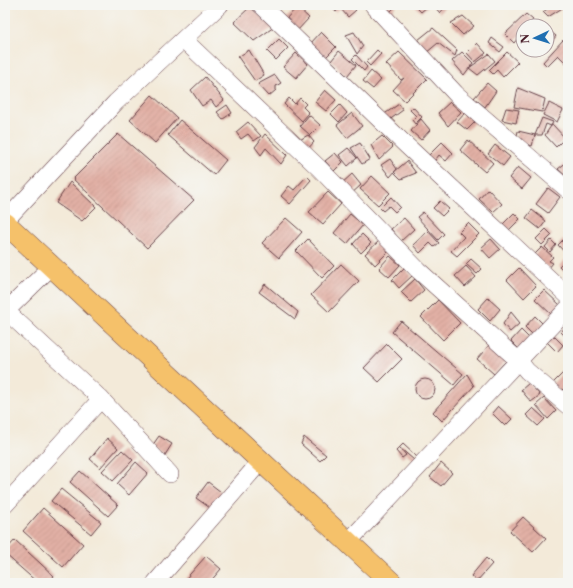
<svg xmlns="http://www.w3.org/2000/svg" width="573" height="588" font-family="'Libre Caslon Text',serif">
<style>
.building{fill:url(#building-hatch)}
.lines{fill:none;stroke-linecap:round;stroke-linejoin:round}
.minor-casing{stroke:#633d45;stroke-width:18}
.major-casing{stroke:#633d45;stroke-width:22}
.minor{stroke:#fff;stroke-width:17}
.major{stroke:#f5c16b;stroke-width:21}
</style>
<defs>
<pattern id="building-hatch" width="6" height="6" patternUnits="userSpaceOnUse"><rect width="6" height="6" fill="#e2b0a5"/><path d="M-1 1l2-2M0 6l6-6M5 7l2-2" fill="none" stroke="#c3978e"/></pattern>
</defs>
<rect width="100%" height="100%" fill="#f6f6f2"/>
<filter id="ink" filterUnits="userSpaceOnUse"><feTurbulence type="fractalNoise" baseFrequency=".025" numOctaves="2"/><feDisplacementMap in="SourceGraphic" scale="8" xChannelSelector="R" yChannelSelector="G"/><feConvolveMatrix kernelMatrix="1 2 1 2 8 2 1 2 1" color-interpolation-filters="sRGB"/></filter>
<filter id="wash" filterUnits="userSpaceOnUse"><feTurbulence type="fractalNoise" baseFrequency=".012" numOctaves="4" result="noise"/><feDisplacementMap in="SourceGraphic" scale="16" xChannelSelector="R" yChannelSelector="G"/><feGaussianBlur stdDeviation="0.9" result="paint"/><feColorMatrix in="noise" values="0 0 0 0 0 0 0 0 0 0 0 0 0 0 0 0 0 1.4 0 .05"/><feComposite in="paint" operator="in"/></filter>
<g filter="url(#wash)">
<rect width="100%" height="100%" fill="#f3ead9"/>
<g id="blocks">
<!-- building -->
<path class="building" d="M329 5H352L356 10 348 17 340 8 336 12Z
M377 5H397L387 15Z
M414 5H427L428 6 421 12Z
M433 5H447L440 13Z
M553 5H567L548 17 543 12Z
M250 7 274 27 254 41 234 22Z
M297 7 309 18 296 32 284 21Z
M526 14 533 20 528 26H523V32L514 43 505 34Z
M463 16 474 26 463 35 451 23Z
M433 28 457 50 455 56 438 43 426 53 418 40Z
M547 29 556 36 549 45 547 43Z
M321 32 336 47 325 58 310 44Z
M354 32 363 46 357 54 346 35Z
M492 38 504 47 500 52 489 43Z
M279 39 288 48 276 60 267 51Z
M563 40 568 45V61L566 63 558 55 547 66 543 62Z
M477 43 486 53 475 62 467 53Z
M249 50 264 75 255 81 238 57Z
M377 50 381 54 370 66 366 62Z
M339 51 356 65 347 76 331 61Z
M399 52 427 79 405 101 393 90 404 78 401 80 386 64Z
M462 52 473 63 464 75 452 61Z
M507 52 518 62 503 77 497 70 493 74 489 70Z
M296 53 308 64 296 78 283 67Z
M489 54 495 61 478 75 469 68Z
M356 55 367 67 364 71 352 59Z
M371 71 381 80 373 89 363 81Z
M275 75 281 83 276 86V90L269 96 258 84Z
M205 77 224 100 216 107 211 100 202 106 191 90Z
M487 83 496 91 485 107 474 98Z
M518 88 545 99 542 112 514 107Z
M325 90 336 100 326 111 315 102Z
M152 95 177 118 155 143 130 120Z
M289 98 295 104 300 98 306 104 303 107 309 113 302 121 284 104Z
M450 102 461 112 448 126 438 113Z
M549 103 563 110 557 122 543 115Z
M399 104 403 110 388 121 383 115Z
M227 105 232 113 223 119 217 112Z
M340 105 347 113 339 122 331 114Z
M413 107 422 117 415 124 412 120 416 116 410 110Z
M506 108 519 110 516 123 502 120Z
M352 113 362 126 347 138 337 125Z
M465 113 475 122 467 130 457 122Z
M309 115 320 125 310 135 300 126Z
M542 118 553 122 551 126 553 125 565 138 556 147 545 135 551 126 546 124 542 135H535Z
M421 119 430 130 421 140 411 131Z
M180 120 226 160 214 175 168 135Z
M248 122 261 136 254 141 248 134 241 139 236 132Z
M518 131 535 135 532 146 516 140Z
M118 134 194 200 147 248 73 179Z
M265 134 287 155 281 164 266 148 261 155 255 147Z
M308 135 314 142 306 151 298 141Z
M382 136 393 147 379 160 371 145Z
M468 140 493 163 485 172 460 150Z
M442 142 453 153 446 161 439 155 433 163 427 157Z
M360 143 370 159 362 164 351 148Z
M495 145 510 157 503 166 488 154Z
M348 148 357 158 348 166 339 155Z
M335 153 343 162 334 171 325 161Z
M390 159 397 169 390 177 381 165Z
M407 161 416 173 401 179 394 172Z
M568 161V178L558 169Z
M518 167 531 178 522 189 509 178Z
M352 174 361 185 350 195 341 184Z
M307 176 311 180 290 204 281 196 289 186 294 190Z
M372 176 390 193 378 205 360 189Z
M70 182 96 207 82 221 56 203Z
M548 188 560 197 548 213 536 204Z
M488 189 502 204 493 212 479 199Z
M328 192 341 204 323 224 309 212Z
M391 197 400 207 395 212 389 206 383 211 380 208Z
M440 201 449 209 442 216 433 208Z
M532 210 546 221 540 229 526 218Z
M423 212 444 234 438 240 417 217Z
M514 213 520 219 509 230 503 224Z
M350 214 363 225 347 244 334 233Z
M286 218 302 232 279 258 262 243Z
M404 218 414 229 401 241 391 229Z
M468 223 479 234 457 256 451 251 464 237 459 232Z
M546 229 552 235 542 245 536 239Z
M428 231 439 243 434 247 430 243 420 253 413 245Z
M362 234 371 243 361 253 353 244Z
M308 239 334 266 322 278 296 251Z
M491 239 500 249 490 258 481 248Z
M551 240 556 245 550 252 545 247Z
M563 240 568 245V256L558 245Z
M379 241 389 251 375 265 365 254Z
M542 247 553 257 549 261 553 263 548 269 534 255Z
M390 256 400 265 389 277 379 268Z
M568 257V269L565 272 559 266Z
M471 259 482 269 477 274 466 264Z
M341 264 359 281 329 312 311 295Z
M466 266 476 277 465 287 455 276Z
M404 268 412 276 399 288 392 280Z
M519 268 536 286 524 298 507 280Z
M415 279 424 290 411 302 401 292Z
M265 284 298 312 295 319 259 292Z
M544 290 560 305 552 315 535 299Z
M488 298 500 309 490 321 478 309Z
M438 300 460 323 443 340 421 317Z
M511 312 520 323 510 332 503 324Z
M535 316 544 325 534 336 525 327Z
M401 321 463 374 454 385 392 332Z
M568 324V339L561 332Z
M521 330 532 341 522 352 511 341Z
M554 336 563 345 557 352 547 342Z
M491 343 508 359 494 374 477 359Z
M387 344 402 359 379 382 364 368Z
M568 368V385L561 392 552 384Z
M467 374 474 386 442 421 433 412Z
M415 389a10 10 0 1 1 20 0a10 10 0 1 1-20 0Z
M529 383 540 395 531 402 521 390Z
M544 398 556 411 548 419 536 405Z
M498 406 512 419 505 426 492 413Z
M533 408 545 419 538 426 526 415Z
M159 436 172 444 165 455 152 446Z
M304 437 326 455 320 461 301 444Z
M107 438 118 448 100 468 90 459Z
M403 444 417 457 414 460 400 448 406 455 402 458 396 451Z
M122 450 133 460 113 481 102 471Z
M136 462 148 473 129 495 117 484Z
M441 463 452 473 441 486 430 477Z
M80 471 118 505 108 516 70 482Z
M208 482 225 495 213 510 196 498Z
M61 489 101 522 91 534 51 501Z
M43 508 83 544 63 567 23 531Z
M523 517 546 538 533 552 510 531Z
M15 540 54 576 48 583H38L5 554V551Z
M206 556 221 569 209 583H182Z
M486 558 492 564 477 581 471 576Z"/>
</g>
</g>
<g filter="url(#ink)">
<use href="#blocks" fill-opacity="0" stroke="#633d45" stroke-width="1"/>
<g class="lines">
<defs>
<path id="minor" d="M261 5 407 146 568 296
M373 5 456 94 568 190
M184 40 319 168 418 270 519 361 527 371 568 406
M5 221 116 102 220 5
M6 311 101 399 170 474
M5 312 51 267
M5 505 101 399
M348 542 568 308
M155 583 261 461"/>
<path id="major" d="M5 223 392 583"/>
</defs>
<!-- minor casing -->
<use href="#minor" class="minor-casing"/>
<!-- major casing -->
<use href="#major" class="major-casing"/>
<!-- minor -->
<use href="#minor" class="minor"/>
<!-- major -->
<use href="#major" class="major"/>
</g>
</g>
<!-- margin -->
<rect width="573" height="588" fill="none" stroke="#f6f6f2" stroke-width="20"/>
<!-- north arrow -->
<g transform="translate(535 38) rotate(266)"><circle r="19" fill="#f6f6f2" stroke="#b1a0a2"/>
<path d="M0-3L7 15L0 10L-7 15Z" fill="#1f6fb2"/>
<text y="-6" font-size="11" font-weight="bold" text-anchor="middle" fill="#4a1f2b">N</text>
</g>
</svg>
